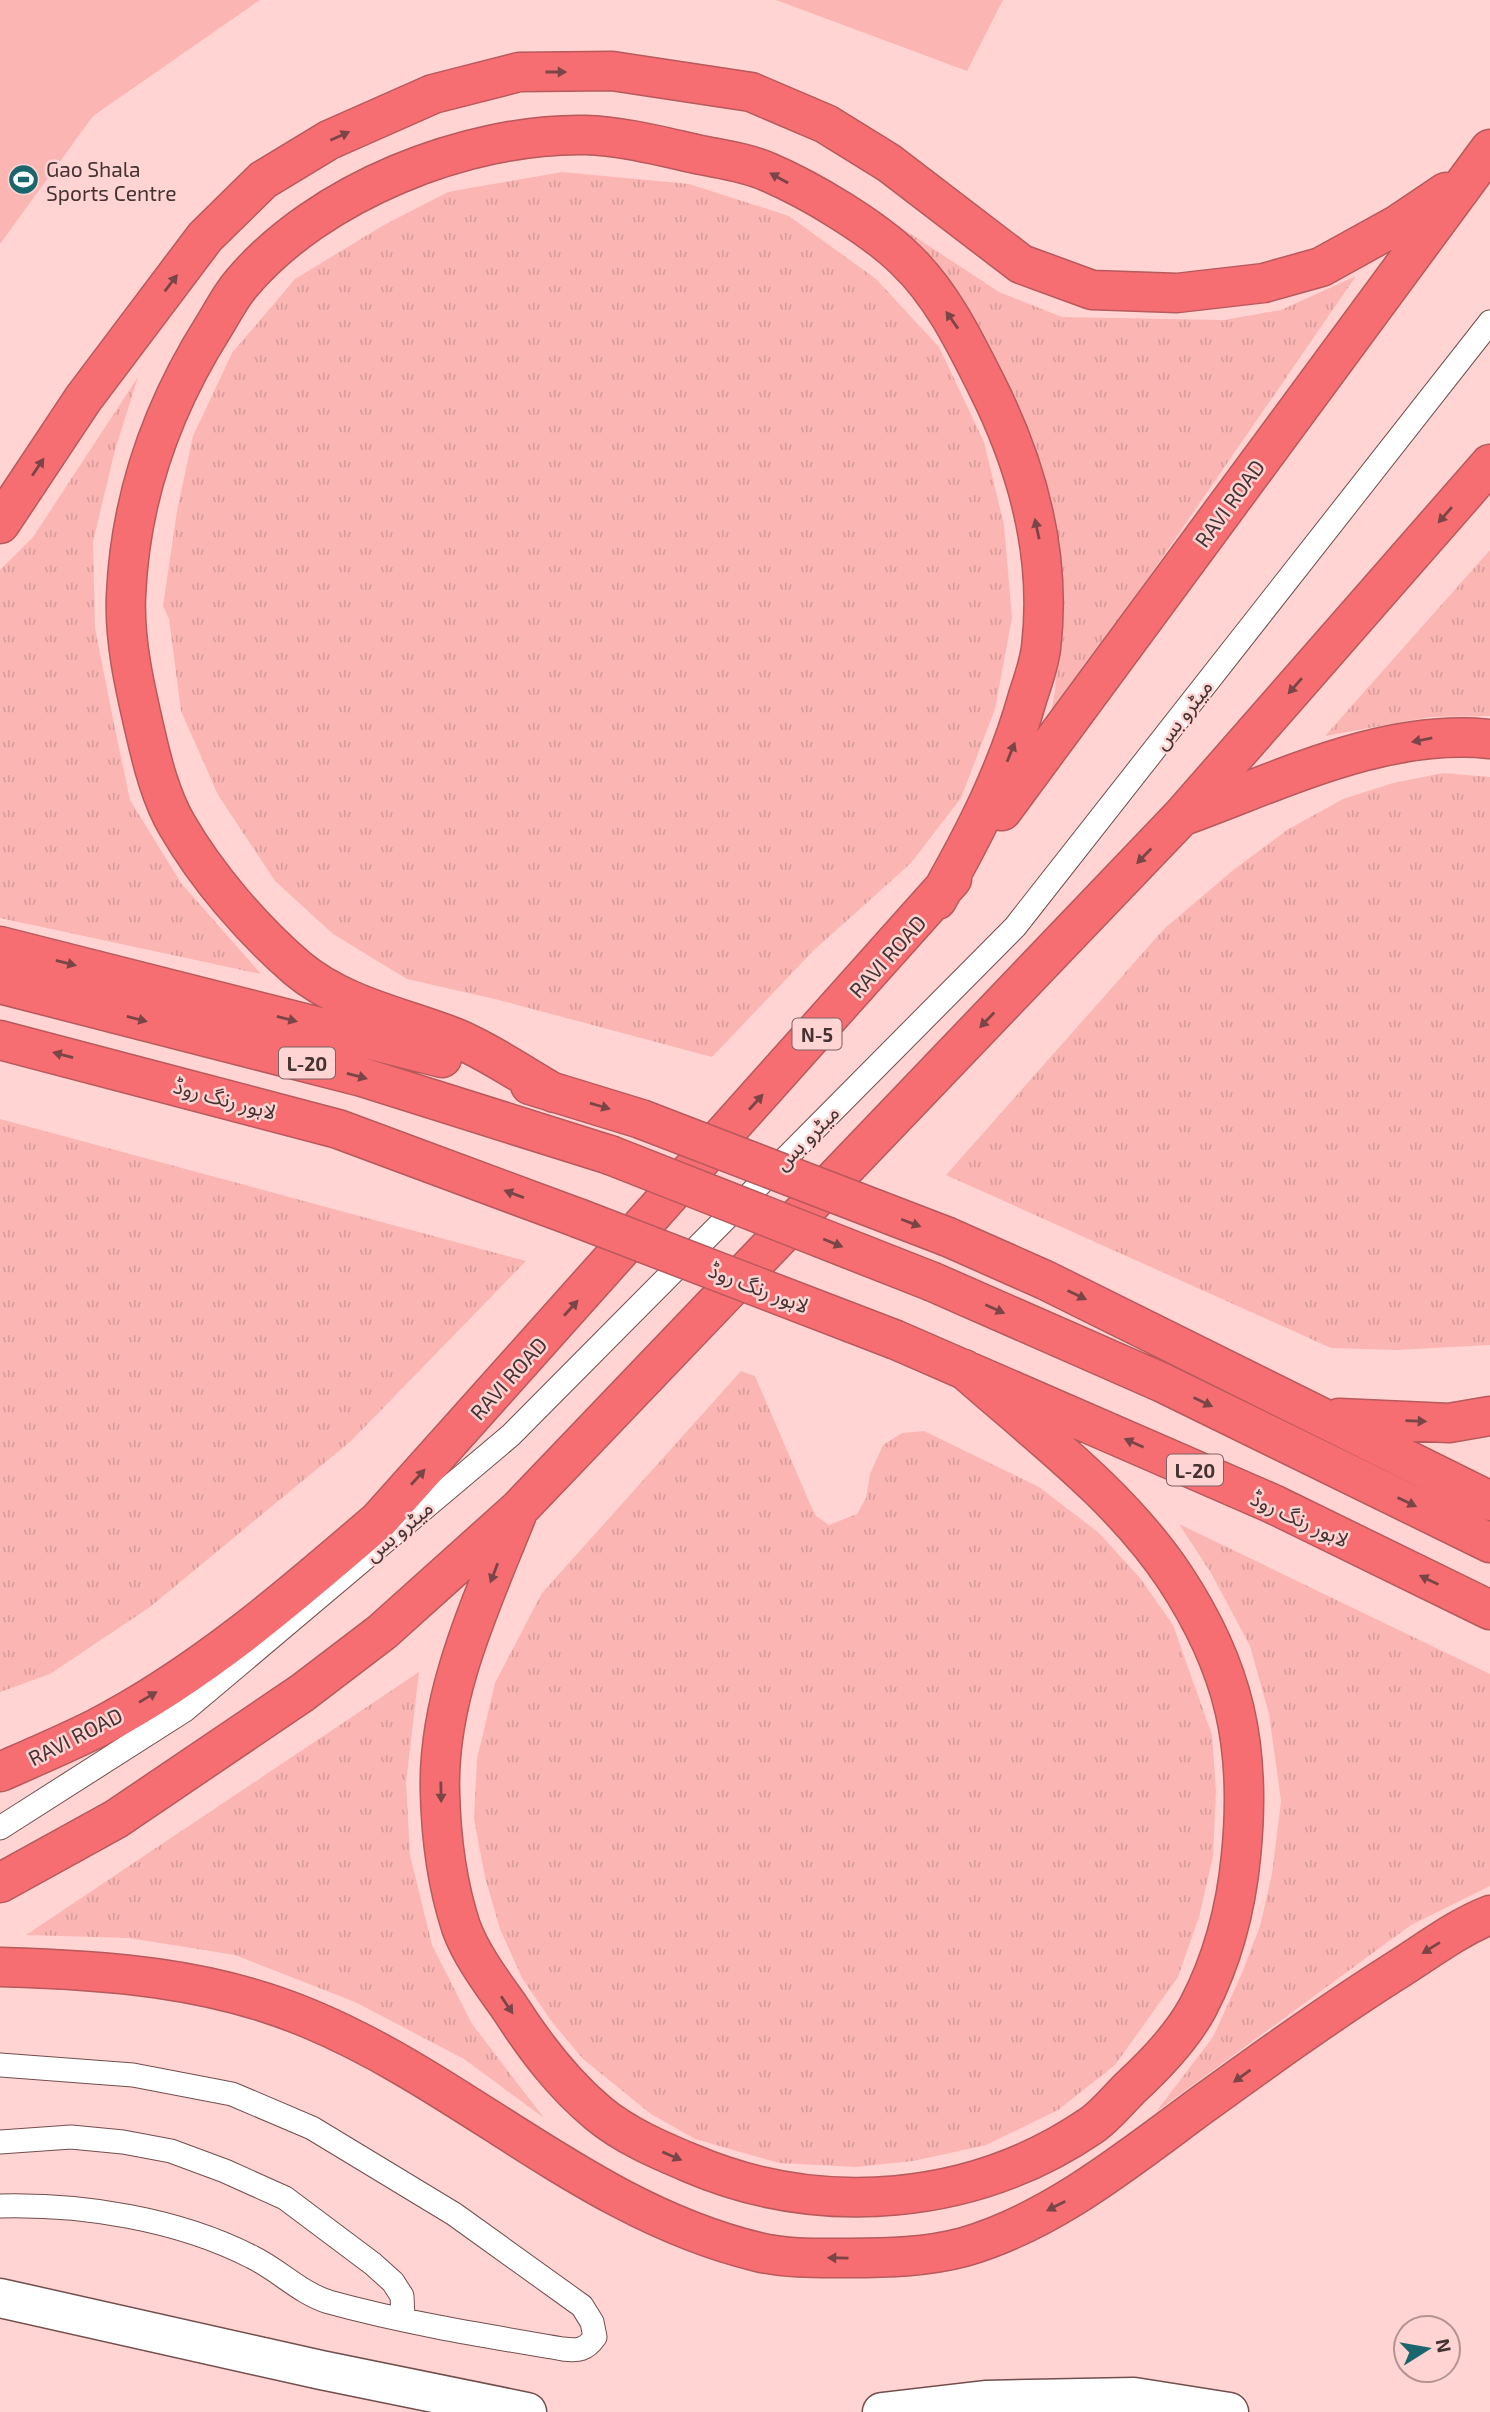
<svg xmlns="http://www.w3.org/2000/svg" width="1490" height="2412" font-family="'Exo 2','Noto Sans Arabic',sans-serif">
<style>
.grass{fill:url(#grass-tufts)}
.pitch{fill:#fbb6b4}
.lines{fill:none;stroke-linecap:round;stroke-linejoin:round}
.lane-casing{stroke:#724e4d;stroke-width:25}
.street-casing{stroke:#724e4d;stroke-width:41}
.highway-casing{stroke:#b8595c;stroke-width:41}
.lane{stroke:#fff;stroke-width:23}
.street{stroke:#fff;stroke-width:38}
.highway{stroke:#f76e72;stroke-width:38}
.highway-bridge-casing{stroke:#b8595c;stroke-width:41;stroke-linecap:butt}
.highway-bridge{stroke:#f76e72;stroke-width:38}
.oneway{fill:#7a4546}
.labels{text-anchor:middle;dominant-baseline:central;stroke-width:5;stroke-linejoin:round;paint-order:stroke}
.shield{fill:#ffd4d2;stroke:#7c6363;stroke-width:2}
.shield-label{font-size:19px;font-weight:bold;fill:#433}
.poi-label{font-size:21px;fill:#433;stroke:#ffd4d2;text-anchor:start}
.street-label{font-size:21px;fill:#433;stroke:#ffd4d2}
</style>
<defs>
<pattern id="grass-tufts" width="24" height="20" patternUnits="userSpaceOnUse" patternTransform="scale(1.75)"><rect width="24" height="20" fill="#fbb6b4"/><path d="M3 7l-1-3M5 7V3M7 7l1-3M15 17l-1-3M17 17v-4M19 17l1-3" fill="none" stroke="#d89d9b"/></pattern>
</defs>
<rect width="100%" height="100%" fill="#ffd4d2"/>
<!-- grass -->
<path class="grass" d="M562 172 689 184 789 216 876 279 939 347 984 442 1004 525 1012 618 995 709 961 798 911 863 813 951 712 1057 499 1000 407 979 333 934 275 881 218 795 181 711 169 619 163 606 177 511 193 436 232 353 295 279 384 225 448 192Z
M891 221 999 292 1062 317 1224 320 1281 310 1356 276 1049 722 1055 691 1061 600 1021 423 987 343 956 288Z
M138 377 115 450 93 542 95 628 113 719 130 800 181 883 261 974 0 918V570L33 537Z
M1490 550V716L1430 717 1325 736Z
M1443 773 1490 777V1345L1397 1350 1331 1348 946 1175 1164 929 1232 871 1287 830 1343 799 1393 783Z
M0 1119 526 1261 351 1441 150 1607 50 1674 0 1692Z
M741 1371 755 1376 811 1506 816 1516 829 1525 857 1514 866 1498 870 1474 883 1445 902 1433 924 1431 1039 1487 1099 1533 1140 1578 1173 1625 1212 1735 1216 1791 1213 1856 1199 1917 1178 1977 1115 2065 1058 2110 986 2145 913 2161 856 2167 779 2163 695 2139 651 2114 583 2059 552 2022 522 1978 500 1929 485 1877 474 1819 477 1759 495 1683 542 1593Z
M1179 1524 1490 1674V1886L1411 1925 1156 2112 1213 2037 1242 1973 1260 1926 1272 1874 1281 1801 1269 1714 1250 1646 1211 1573Z
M419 1672 406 1783 410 1855 432 1945 472 2024 544 2118 464 2059 355 2002 235 1955 129 1938 26 1935Z"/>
<!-- pitch -->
<path class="pitch" d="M0 0H260L93 116 0 244Z
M776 0H1003L967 71Z"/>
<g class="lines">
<defs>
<path id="lane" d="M0 1828 185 1710 511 1435 1015 927 1490 322
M0 2065 133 2075 232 2094 312 2128 454 2214 582 2306 592 2322 595 2337C586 2350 578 2351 563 2349 486 2336 405 2323 329 2302 300 2293 279 2270 252 2257 178 2219 83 2204 0 2206
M0 2142 71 2137 123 2142 171 2151 225 2171 285 2198 373 2264 393 2282 402 2296 403 2318"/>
<path id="street" d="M0 2298 321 2370 527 2412
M882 2412 985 2400 1134 2397 1229 2412"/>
<path id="highway" d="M0 524 83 399 205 237 263 180 329 140 433 94 519 72 612 71 751 92 826 124 889 163 1021 264 1092 290 1177 293 1264 283 1321 267 1397 225 1446 192
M1002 811 1490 149
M1183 816C1280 781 1384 728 1490 739
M0 946 442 1058
M0 984 362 1077 610 1155
M0 1040 338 1129 578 1218
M530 1085 641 1119
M554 1093C522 1075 490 1052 456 1038 403 1017 342 1006 297 968 252 929 207 877 177 825 161 798 152 762 145 731 135 688 124 641 126 596 130 499 162 408 214 326 222 313 230 297 241 284 318 192 467 133 585 135 622 136 660 146 696 154 719 159 746 162 768 172 810 190 872 227 905 259 941 293 964 340 986 384 1027 465 1052 556 1041 648 1039 664 1033 681 1028 696 1007 771 975 833 937 900
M948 1237 1045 1280 1490 1501
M933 1282 1163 1383 1490 1543
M896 1340 1273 1504 1490 1610
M1339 1418 1449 1423 1490 1416
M519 1509C484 1598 437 1693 440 1792 441 1837 447 1884 461 1927 471 1955 493 1984 510 2008 535 2047 562 2083 598 2113 624 2135 659 2150 690 2163 821 2219 974 2206 1092 2125 1106 2115 1118 2100 1130 2088 1155 2065 1182 2037 1198 2007 1222 1961 1236 1908 1241 1856 1252 1747 1235 1668 1174 1576 1120 1495 1036 1433 964 1369
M0 1772C32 1758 65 1744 97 1728 201 1674 291 1596 379 1520L952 879
M0 1883 116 1819 302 1693 382 1632 519 1509 1181 817 1490 464
M0 1967C105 1970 211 1977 310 2019 466 2084 590 2212 758 2252 786 2259 820 2258 849 2258 887 2258 927 2257 964 2247 1051 2222 1127 2160 1199 2107 1264 2060 1329 2013 1397 1970 1427 1951 1457 1928 1490 1915"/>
</defs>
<!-- lane casing -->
<use href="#lane" class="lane-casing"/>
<!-- street casing -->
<use href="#street" class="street-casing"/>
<!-- highway casing -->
<use href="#highway" class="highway-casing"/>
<!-- lane -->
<use href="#lane" class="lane"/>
<!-- street -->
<use href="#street" class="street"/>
<!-- highway -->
<use href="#highway" class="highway"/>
<defs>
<path id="highway-bridge" d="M641 1119 948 1237
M610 1155 933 1282
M578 1218 896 1340"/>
</defs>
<!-- highway-bridge casing -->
<use href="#highway-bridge" class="highway-bridge-casing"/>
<!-- highway-bridge -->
<use href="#highway-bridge" class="highway-bridge"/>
</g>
<!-- one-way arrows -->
<defs><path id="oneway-solid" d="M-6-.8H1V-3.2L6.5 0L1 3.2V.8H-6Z" transform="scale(1.75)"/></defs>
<g class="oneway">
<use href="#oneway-solid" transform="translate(556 72)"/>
<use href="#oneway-solid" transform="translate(340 136) rotate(-24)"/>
<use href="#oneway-solid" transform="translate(779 178) rotate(-151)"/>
<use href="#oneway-solid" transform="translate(171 283) rotate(-53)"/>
<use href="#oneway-solid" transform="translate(952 320) rotate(-125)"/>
<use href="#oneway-solid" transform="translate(38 467) rotate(-56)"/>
<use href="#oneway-solid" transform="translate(1445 515) rotate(131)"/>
<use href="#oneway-solid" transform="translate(1037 529) rotate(-102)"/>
<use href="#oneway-solid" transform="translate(1295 686) rotate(131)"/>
<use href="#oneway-solid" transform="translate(1422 740) rotate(169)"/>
<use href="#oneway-solid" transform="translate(1011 752) rotate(-68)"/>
<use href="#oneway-solid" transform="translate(1144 856) rotate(134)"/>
<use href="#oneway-solid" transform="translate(66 963) rotate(14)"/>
<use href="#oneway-solid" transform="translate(137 1019) rotate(14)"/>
<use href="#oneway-solid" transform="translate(287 1019) rotate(14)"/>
<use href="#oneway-solid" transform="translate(987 1020) rotate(134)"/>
<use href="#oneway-solid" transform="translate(63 1055) rotate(-165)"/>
<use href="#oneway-solid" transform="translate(357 1076) rotate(15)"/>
<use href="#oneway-solid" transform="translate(756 1102) rotate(-48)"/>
<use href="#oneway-solid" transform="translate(600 1106) rotate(16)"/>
<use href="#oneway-solid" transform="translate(514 1194) rotate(-160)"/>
<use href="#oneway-solid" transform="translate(911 1223) rotate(21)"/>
<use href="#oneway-solid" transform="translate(833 1243) rotate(22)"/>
<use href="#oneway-solid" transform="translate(1077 1295) rotate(26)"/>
<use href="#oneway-solid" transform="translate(571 1308) rotate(-48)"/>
<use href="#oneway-solid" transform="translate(995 1309) rotate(24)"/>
<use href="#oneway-solid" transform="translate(1203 1402) rotate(26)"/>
<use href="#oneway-solid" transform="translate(1416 1421) rotate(2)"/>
<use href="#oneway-solid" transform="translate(1134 1443) rotate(-156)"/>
<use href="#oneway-solid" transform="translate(418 1477) rotate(-48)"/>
<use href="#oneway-solid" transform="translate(1407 1502) rotate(26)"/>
<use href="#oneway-solid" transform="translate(494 1573) rotate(111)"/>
<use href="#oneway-solid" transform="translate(1429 1580) rotate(-154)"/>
<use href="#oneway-solid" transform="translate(148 1697) rotate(-31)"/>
<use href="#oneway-solid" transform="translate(441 1792) rotate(89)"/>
<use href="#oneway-solid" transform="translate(1431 1948) rotate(148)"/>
<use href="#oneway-solid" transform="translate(507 2005) rotate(56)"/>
<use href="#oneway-solid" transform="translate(1242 2076) rotate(144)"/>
<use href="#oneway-solid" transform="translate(672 2156) rotate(23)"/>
<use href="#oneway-solid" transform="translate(1056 2206) rotate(153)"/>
<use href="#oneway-solid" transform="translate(838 2258) rotate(-179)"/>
</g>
<!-- icons -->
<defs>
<symbol id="stadium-disc" viewBox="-11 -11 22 22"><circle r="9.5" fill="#19676c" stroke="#ffd4d2"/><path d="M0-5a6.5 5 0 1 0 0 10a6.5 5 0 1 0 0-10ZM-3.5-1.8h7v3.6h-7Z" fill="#fff"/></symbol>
</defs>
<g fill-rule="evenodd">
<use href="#stadium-disc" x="6" y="162" width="35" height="35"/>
</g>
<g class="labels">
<!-- shield labels -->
<g class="shield">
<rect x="792.5" y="1018.5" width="49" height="31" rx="5"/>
<rect x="279" y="1047.5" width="56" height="31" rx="5"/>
<rect x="1167" y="1454.5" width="56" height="31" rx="5"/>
</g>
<g class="shield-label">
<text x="817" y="1034">N-5</text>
<text x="307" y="1063">L-20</text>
<text x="1195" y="1470">L-20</text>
</g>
<!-- poi labels -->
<g class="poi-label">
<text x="46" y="168">Gao Shala<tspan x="46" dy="24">Sports Centre</tspan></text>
</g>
<!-- street labels -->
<g class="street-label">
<text transform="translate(1229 503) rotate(-54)">RAVI ROAD</text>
<text transform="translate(1182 714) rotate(-52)">میٹرو بس</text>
<text transform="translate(887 956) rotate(-48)">RAVI ROAD</text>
<text transform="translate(225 1098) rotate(15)">لاہور رنگ روڈ</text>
<text transform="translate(806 1137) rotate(-45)">میٹرو بس</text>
<text transform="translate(759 1287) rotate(21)">لاہور رنگ روڈ</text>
<text transform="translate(508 1378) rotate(-48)">RAVI ROAD</text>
<text transform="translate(1300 1518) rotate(25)">لاہور رنگ روڈ</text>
<text transform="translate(398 1530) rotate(-40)">میٹرو بس</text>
<text transform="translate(75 1736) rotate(-27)">RAVI ROAD</text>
</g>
</g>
<!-- north arrow -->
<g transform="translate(1427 2349) rotate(79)"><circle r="33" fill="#ffd4d2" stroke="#b49492" stroke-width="2"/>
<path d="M0-5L12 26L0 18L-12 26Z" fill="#19676c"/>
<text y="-10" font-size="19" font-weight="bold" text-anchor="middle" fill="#443333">N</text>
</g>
</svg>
